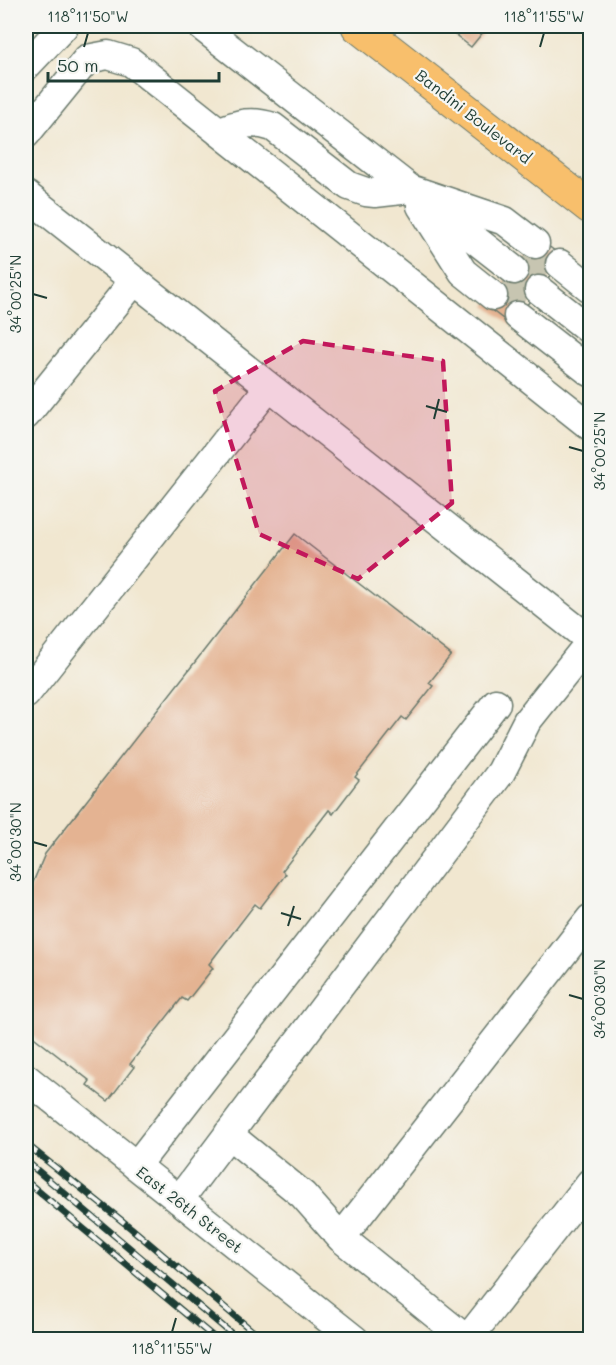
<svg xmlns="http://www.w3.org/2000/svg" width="616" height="1365" font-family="Mali,sans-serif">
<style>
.building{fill:#e4b392}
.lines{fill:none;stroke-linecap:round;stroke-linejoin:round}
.minor-tunnel{stroke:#c7c5b1;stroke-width:28;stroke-dasharray:28 14;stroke-linecap:butt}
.minor-casing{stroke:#68786b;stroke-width:31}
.major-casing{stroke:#68786b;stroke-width:35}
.minor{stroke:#fff;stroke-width:28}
.major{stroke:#f8bf6c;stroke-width:33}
.rail-casing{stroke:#1f3d34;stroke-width:7}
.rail{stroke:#f6f6f2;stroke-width:4.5;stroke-dasharray:14;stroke-linecap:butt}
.marked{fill:#c2185b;fill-opacity:0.2;stroke:#c2185b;stroke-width:4.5;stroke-dasharray:12 8;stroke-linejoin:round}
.ticks{fill:none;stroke:#1f3d34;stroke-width:2}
.labels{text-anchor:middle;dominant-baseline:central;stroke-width:4.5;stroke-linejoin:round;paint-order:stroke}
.street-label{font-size:16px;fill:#1f3d34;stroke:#f6f6f2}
.neatline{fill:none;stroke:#1f3d34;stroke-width:2}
.ticks-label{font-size:15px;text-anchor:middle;fill:#1f3d34}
</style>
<rect width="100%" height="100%" fill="#f6f6f2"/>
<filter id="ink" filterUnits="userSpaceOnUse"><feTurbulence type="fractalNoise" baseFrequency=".0167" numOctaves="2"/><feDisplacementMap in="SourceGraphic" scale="12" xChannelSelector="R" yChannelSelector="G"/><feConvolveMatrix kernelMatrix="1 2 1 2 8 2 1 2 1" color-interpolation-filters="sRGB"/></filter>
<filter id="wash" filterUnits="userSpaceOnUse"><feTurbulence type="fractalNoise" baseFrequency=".008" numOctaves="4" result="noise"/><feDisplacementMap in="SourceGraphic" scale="24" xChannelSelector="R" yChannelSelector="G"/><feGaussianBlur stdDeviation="1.35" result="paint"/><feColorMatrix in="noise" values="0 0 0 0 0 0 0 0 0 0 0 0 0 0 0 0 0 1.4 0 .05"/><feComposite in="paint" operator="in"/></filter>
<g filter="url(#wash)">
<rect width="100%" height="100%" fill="#f1e7d0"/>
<g id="blocks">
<!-- building -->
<path class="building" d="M444 26H488L471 47Z
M539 239 564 258 511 325 486 306Z
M295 534 451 655 429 683 433 686 406 720 402 717 355 777 359 780 333 814 329 810 282 871 286 874 260 908 255 904 209 964 213 968 187 1001 182 998 130 1064 134 1067 108 1101 87 1085 90 1081 26 1031V899L45 854Z"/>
</g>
</g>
<g filter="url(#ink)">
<use href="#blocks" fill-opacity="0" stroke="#68786b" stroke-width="1.5"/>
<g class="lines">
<!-- minor-tunnel -->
<path class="minor-tunnel" d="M524 257 549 277
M503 283 528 303"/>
<defs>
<path id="minor" d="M201 26 514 270
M26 66 64 26
M219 132C238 123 253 120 273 127L349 186 366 192 375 193 410 189 505 221 535 244
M26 134 87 59 108 55 131 62 590 426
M26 195 590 640
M421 206 463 272 493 296
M560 264 590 288
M539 290 590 330
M518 316 590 372
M26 415 134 281
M26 694 269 387
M26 1078 355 1340
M228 1134 303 1195 341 1238 467 1340
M136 1166 496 703
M179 1200 501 772 527 721 590 642
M341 1238 590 919
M467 1340 590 1183"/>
<path id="major" d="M358 26 590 207"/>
</defs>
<!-- minor casing -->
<use href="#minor" class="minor-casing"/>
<!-- major casing -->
<use href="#major" class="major-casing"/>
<!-- minor -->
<use href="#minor" class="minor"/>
<!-- major -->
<use href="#major" class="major"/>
<defs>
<path id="rail" d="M26 1144 131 1228 263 1340
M26 1161 239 1340
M26 1181 217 1340"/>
</defs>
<!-- rail casing -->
<use href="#rail" class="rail-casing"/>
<!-- rail -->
<use href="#rail" class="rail"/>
</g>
</g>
<!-- marked area -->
<path class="marked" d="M303 341 443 361 452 503 358 579 259 534 215 391Z"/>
<!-- ticks -->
<path class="ticks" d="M84 47 88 33M540 47 544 33M33 294 47 298M426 406 447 412M434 419 439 399M569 447 583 451M33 842 47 846M281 913 301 919M288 926 294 906M569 995 583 999M172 1332 176 1318"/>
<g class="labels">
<!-- street labels -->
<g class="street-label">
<text transform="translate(474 116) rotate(38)">Bandini Boulevard</text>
<text transform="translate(190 1209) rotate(38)">East 26th Street</text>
</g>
</g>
<!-- margin -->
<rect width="616" height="1365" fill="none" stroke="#f6f6f2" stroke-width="66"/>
<!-- scale -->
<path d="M48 72v9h171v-9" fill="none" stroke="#1f3d34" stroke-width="3"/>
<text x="57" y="72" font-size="18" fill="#1f3d34" stroke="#f6f6f2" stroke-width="4.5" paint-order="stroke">50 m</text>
<rect x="33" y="33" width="550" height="1299" class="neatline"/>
<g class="ticks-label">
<text x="88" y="22">118°11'50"W</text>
<text x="544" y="22">118°11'55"W</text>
<text transform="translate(16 294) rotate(-90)" y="5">34°00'25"N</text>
<text transform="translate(600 451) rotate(-90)" y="5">34°00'25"N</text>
<text transform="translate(16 842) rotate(-90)" y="5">34°00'30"N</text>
<text transform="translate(600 999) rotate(-90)" y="5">34°00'30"N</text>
<text x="172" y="1354">118°11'55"W</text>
</g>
</svg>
